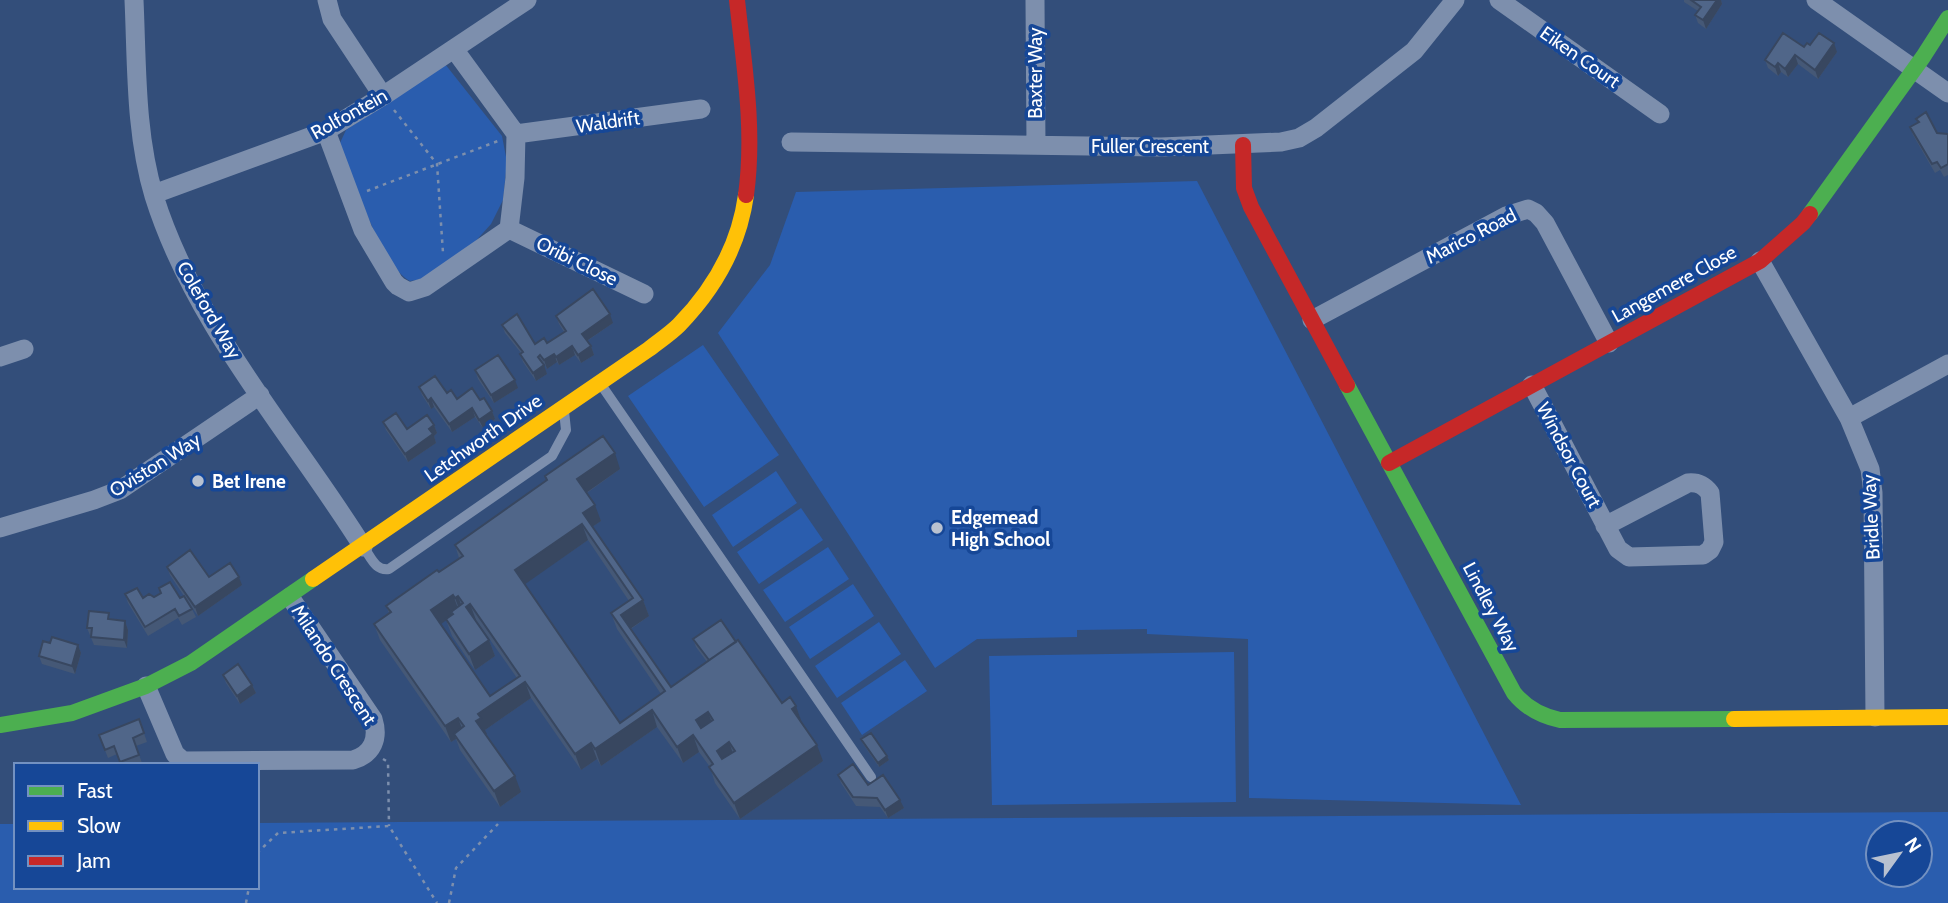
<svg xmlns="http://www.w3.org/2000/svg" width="1948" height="903" font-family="Cabin,sans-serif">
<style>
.green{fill:#2a5dae;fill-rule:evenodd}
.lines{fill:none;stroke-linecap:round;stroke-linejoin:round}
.path{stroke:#7d8fad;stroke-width:2.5;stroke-dasharray:3.5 5;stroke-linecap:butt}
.lane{stroke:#7d8fad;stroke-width:10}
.street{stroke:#7d8fad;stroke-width:19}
.fast{stroke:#4caf50;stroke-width:16}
.slow{stroke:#ffc107;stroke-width:16}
.jam{stroke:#c62828;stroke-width:16}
.wall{fill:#455876;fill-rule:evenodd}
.shaded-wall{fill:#384760}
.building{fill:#506689;stroke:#384760;stroke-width:2;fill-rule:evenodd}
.poi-dot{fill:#b8c1d0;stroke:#164797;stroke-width:2.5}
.labels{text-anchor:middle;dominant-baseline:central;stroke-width:7;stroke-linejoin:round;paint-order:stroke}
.street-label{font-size:19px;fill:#fff;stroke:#164797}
.poi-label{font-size:19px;font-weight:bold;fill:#fff;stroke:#164797;text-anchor:start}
</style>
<rect width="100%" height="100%" fill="#334e7a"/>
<!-- green -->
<path class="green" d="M445 64 502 136 507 162 503 200 491 224 473 244 423 279 410 281C382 268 351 173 340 143L346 130Z
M1197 181 1521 805 1249 798 1248 639 1147 634V629L1077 630V637L977 639 935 668 718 333 770 265 796 192Z
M703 345 779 455 704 507 628 396Z
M776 471 797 503 733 547 712 515Z
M801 508 823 540 759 584 737 552Z
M828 547 849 579 785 622 763 590Z
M853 584 874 616 810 659 789 627Z
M879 622 901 654 837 698 815 666Z
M1234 652 1236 802 992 805 989 656Z
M905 660 927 691 862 735 841 703Z
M1948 812V903H0V824H16V887H257V823ZM1878 833H1920V875H1878Z"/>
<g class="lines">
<!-- path -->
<path class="path" d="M394 110 437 164 443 253
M367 191 498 141
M383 759 388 762 389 826
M257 853 278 833 389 826 437 903
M246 903 249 887
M449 903 456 868 498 824"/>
<!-- lane -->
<path class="lane" d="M602 386 871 777
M364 548C371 557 375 571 389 569L552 456 566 430 564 411"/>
<!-- street -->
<path class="street" d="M134 0C137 65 135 133 154 196 195 327 291 432 363 547
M327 0 332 19 383 96
M1035 0 1036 145
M1499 0 1660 114
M1816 0 1948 93
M326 131 363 230 394 282 398 286 409 292 425 287 509 229 515 178 516 134 454 49
M516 134 701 109
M791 142 1161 147 1281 142 1299 138 1316 128 1414 51 1455 0
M154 194 326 131 383 96 527 0
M509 229 644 294
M1760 261 1849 418 1870 469 1873 493 1875 717
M1312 320 1506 216 1528 209 1536 213 1545 223 1609 343
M0 357 24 349
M1532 385 1618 549 1629 557 1703 555 1710 550 1714 542 1710 493C1704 485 1698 482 1688 483L1605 526
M1849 418 1948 364
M0 528 94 500 120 490 260 395
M146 686 175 754 183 761 353 760C373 754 379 738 373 719L290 597"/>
<!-- fast -->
<path class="fast" d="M1810 214 1923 57 1948 18
M1347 385 1514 693C1526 708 1541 716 1560 720L1734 719
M0 725 72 713 146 686 191 663 313 579"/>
<!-- slow -->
<path class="slow" d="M313 579 649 349C659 341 670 334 679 325 714 289 739 246 746 195
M1734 719 1948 717"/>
<!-- jam -->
<path class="jam" d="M737 0C744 65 755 130 746 195
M1243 145 1244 188 1251 207 1347 385
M1389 463 1760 261 1803 223 1810 214"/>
</g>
<!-- wall -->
<path class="wall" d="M1684 0H1721L1722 4 1706 29 1698 23 1695 15 1698 11 1684 2Z
M1810 45 1837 52 1818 79 1798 64 1788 77 1781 72 1778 76 1768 68 1765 60Z
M1916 119 1937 133 1948 134V175L1944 177 1940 170 1935 173 1913 135 1910 127 1918 123Z
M556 316 613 323 587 341 591 346 594 355 581 363 575 355 559 365 557 362 547 369 544 363 543 364 547 374 536 381 523 362 520 354 521 353 505 333 502 325 535 344 547 343 564 332 559 324Z
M475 370 518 388 494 403 478 379Z
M419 387 447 393 457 399 480 400 492 411 495 419 483 428 475 417 452 432 434 407 431 409 422 395Z
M383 422 407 429 434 425 437 433 434 436 436 443 408 462 386 430Z
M620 469 587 493 601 521 592 527 643 600 649 616 631 629 671 687 707 662 696 647 693 639 736 642 782 703 802 723 823 761 740 819 715 783 710 767 699 752 683 763 657 727 601 766 597 759 581 770 531 698 485 730 486 735 521 792 500 807 460 750 456 739 451 742 380 640 374 624 389 613 386 606 439 572 459 558 455 545 546 480 545 476ZM588 540 629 601 611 613 617 629 661 694 620 723 524 584ZM446 620 452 636 475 670 495 656 489 640 475 620H476L517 678 490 696 440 624Z
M167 567 209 577 242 585 198 616 184 596 192 609 196 617 182 625 178 618 148 636 128 603 125 594 143 598 154 597 161 593 180 598 184 596 170 575Z
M111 620 125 621 128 630 127 648 94 645 87 628Z
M50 643 78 645 81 653 75 674 42 664 39 656Z
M223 675 252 685 256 693 240 704 226 683Z
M139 719 147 742 136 746 142 763 139 765H121L117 754 108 758 99 735Z
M861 739 887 756 889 760 879 767 863 744Z
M838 775 868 785 904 808 888 818 880 807 856 806 841 783Z"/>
<!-- shaded-wall -->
<path class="shaded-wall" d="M1717 0H1721L1722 4 1706 29 1703 20Z
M1834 43 1837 52 1818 79 1815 70Z
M1795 55 1798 64 1788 77 1785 69Z
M1778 63 1781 72 1778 76 1775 67Z
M610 314 613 323 585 342 582 334Z
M572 346 575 355 559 365 556 357Z
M591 346 594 355 581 363 578 355Z
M554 354 557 362 547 369 544 360Z
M544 365 547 374 536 381 533 373Z
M515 380 518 388 494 403 491 395Z
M431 398 434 407 431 409 428 401Z
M472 408 475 417 452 432 449 424Z
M492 411 495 419 483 428 479 420Z
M434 425 437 433 434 436 436 443 408 462 405 454 429 429Z
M615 453 620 469 583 495 577 479Z
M595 505 601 521 589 529 583 513Z
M582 524 588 540 521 587 515 570Z
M239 577 242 585 198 616 195 607Z
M453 595 459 611 451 612 452 616 437 627 431 610Z
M458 596 464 613 461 614 455 598Z
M643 600 649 616 627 631 621 615Z
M470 604 476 620 472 623 466 607Z
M125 621 128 630 127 648 124 640Z
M489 640 495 656 475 670 469 654Z
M78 645 81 653 75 674 72 666Z
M525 682 531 698 485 730 487 734 482 737 476 721 478 714Z
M252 685 256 693 240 704 237 696Z
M796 706 802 723 792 709Z
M652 710 657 727 601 766 595 749Z
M708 712 714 728 702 736 696 720Z
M458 718 464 734H454L456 739 451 742 445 726Z
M693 735 699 752 683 763 677 747Z
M729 742 735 759 723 767 717 751Z
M591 743 597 759 581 770 575 754Z
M817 745 823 761 740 819 734 803Z
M887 756 889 760 879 767 878 763Z
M515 776 521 792 500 807 494 791Z
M900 800 904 808 888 818 885 810Z"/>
<!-- building -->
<path class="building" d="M1691 0H1717L1703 20 1695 15 1701 7Z
M1783 33 1804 47 1807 43 1810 45 1819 33 1834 43 1815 70 1795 55 1785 69 1778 63 1775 67 1765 60Z
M1926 112 1937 133 1948 134V164L1941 168 1937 162 1932 164 1910 127 1919 122 1916 119Z
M593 289 610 314 582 334 591 346 578 355 572 346 556 357 554 354 544 360 540 355 538 357 544 365 533 373 520 354 523 352 502 325 517 314 535 344 544 338 547 343 566 331 556 316Z
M498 355 515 380 491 395 475 370Z
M435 376 447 393 451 390 457 399 472 388 480 400 484 398 492 411 479 420 472 408 449 424 431 398 428 401 419 387Z
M396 413 407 429 427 415 434 425 429 429 433 434 405 454 383 422Z
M603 436 615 453 577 479 595 505 583 513 643 600 621 615 671 687 738 640 782 703 790 697 796 706 792 709 817 745 734 803 709 767 713 764 693 735 677 747 652 710 595 749 591 743 575 754 525 682 478 714 481 718 476 721 515 776 494 791 454 734 464 726 458 718 445 726 374 624 391 612 386 606 437 570 439 572 463 556 455 545 547 480 545 476ZM582 524 633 598 611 613 665 691 620 723 515 570ZM453 595 455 598 458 596 463 603 451 612 453 614 446 619 469 654 489 640 466 607 470 604 520 676 490 696 431 610ZM708 712 713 720 701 728 696 720ZM729 742 735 751 722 759 717 751Z
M190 550 209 577 230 563 239 577 195 607 167 567Z
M170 582 180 598 184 596 192 609 179 616 175 609 145 627 125 594 137 588 143 598 149 594 154 597 161 593 159 588Z
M89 611 109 613 108 619 125 621 124 640 91 637 92 628H87Z
M721 620 736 642 709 660 693 639Z
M52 637 78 645 72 666 39 656 43 641 50 643Z
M238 664 252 685 237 696 223 675Z
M139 719 144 733 133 738 139 755 120 762 114 746 105 750 99 735Z
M871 733 887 756 878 763 861 739Z
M853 764 868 785 883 775 900 800 885 810 877 798 853 797 838 775Z"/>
<!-- markers -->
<g class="poi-dot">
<circle cx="198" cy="481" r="7"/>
<circle cx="937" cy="528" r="7"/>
</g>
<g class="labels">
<!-- street labels -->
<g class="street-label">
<text transform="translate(1580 57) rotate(35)">Eiken Court</text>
<text transform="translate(1035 73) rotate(-90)">Baxter Way</text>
<text transform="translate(349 114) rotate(-29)">Rolfontein</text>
<text transform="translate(608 122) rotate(-8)">Waldrift</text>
<text x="1150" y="146">Fuller Crescent</text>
<text transform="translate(1471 236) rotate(-27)">Marico Road</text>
<text transform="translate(577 261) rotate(26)">Oribi Close</text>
<text transform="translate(1674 284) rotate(-29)">Langemere Close</text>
<text transform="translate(209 310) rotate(60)">Coleford Way</text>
<text transform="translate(483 438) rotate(-35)">Letchworth Drive</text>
<text transform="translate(1569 455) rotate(62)">Windsor Court</text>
<text transform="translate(155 465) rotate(-32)">Oviston Way</text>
<text transform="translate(1871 517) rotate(-93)">Bridle Way</text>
<text transform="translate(1491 607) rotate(62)">Lindley Way</text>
<text transform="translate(334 665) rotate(57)">Milando Crescent</text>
</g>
<!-- poi labels -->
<g class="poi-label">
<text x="212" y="481">Bet Irene</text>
<text x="951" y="517">Edgemead<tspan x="951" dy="22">High School</tspan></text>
</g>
</g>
<!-- legend -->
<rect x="14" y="763" width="245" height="126" fill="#164797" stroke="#7391c1" stroke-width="2"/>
<rect x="28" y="786" width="35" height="10" fill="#4caf50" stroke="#7391c1" stroke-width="2"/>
<text x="77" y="798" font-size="21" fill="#ffffff">Fast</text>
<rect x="28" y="821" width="35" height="10" fill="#ffc107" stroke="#7391c1" stroke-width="2"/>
<text x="77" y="833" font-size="21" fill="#ffffff">Slow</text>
<rect x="28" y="856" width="35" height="10" fill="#c62828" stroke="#7391c1" stroke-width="2"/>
<text x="77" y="868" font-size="21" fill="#ffffff">Jam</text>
<!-- north arrow -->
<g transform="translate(1899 854) rotate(57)"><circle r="33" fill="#164797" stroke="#7391c1" stroke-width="2"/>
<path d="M0-5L12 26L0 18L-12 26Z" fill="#b8c1d0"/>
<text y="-10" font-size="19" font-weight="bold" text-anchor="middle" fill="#ffffff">N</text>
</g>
</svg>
